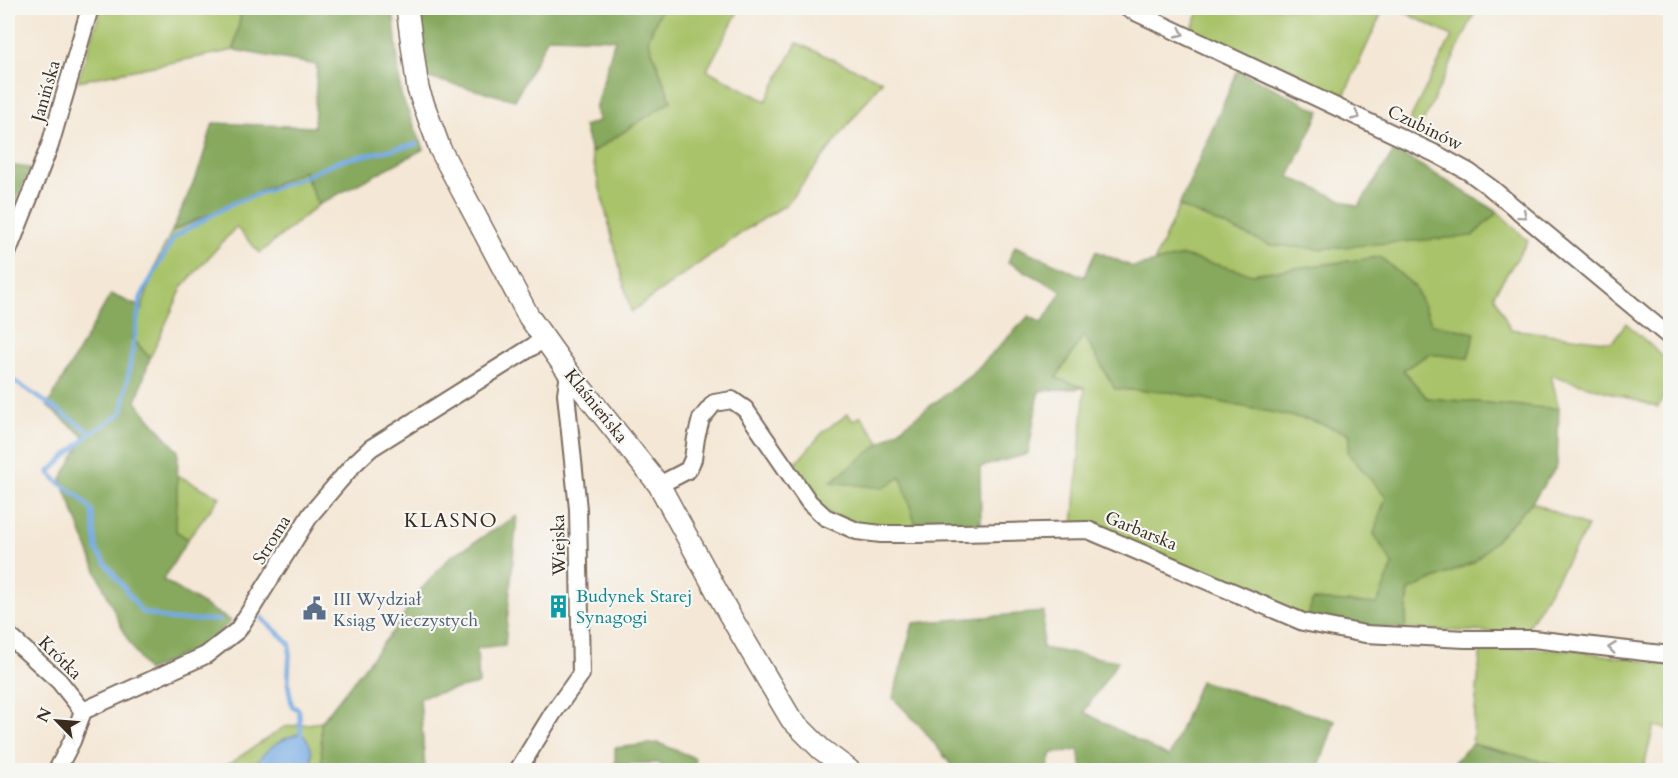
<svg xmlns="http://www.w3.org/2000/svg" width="1678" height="778" font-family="Cardo,serif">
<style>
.green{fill:#a8c369;stroke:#727644;stroke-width:1.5}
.forest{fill:#86a95d;stroke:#606a3e;stroke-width:1.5}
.water{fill:#75aae3;stroke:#586a80;stroke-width:1.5}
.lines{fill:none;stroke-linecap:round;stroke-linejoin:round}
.stream{stroke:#75aae3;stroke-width:4.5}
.minor-casing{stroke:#7c6c5e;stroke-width:20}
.tertiary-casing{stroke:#7c6c5e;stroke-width:24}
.minor{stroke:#fff;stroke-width:16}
.tertiary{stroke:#fff;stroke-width:21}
.oneway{stroke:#a79f9a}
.labels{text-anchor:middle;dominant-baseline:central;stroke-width:4.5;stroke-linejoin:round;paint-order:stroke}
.street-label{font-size:18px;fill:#3b2a1e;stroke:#f6f6f2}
.culture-label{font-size:18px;fill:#0d838f;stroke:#f6f6f2;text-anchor:start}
.service-label{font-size:18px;fill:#4e5e75;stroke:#f6f6f2;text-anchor:start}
.neighbourhood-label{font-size:20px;letter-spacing:1.5px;fill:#3b2a1e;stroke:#f6f6f2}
</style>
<rect width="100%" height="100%" fill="#f6f6f2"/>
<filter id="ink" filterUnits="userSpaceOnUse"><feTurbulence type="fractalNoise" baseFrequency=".0167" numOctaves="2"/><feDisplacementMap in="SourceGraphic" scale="12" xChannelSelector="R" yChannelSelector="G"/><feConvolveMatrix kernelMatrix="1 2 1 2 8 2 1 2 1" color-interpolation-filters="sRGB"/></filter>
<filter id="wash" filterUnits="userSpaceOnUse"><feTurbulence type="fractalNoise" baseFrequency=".008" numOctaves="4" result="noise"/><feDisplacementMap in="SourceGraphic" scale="24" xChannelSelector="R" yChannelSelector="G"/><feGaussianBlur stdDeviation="1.35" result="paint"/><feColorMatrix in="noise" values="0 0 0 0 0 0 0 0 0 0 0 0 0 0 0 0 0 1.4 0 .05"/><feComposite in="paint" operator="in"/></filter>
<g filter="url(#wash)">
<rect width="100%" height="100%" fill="#f4e7d5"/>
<!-- green -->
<path class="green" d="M101 8H221L241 14 234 50 78 81Z
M661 8H740L707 70 766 101 797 43 882 81 786 205 750 227 631 312 591 153 671 101 648 40Z
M1201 8H1384L1341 102 1191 30Z
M1396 8H1477L1417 135 1405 129 1452 36Z
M304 171 318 205 260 253 236 227 183 286 150 358 132 338 157 261 172 231Z
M1179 206 1270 245 1472 236 1498 212 1528 241 1494 294 1510 329 1612 342 1626 323 1670 363V383L1658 407 1551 375 1559 409 1427 398 1402 369 1429 354 1468 358 1432 324 1414 286 1380 257 1252 274 1183 256 1154 262Z
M1084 334 1115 389 1170 392 1310 420 1350 434 1348 453 1386 497 1374 534 1394 565 1377 604 1313 600 1307 617 1207 572H1199L1073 526 1085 388 1056 378Z
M848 414 853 421 861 416 881 444 831 482 901 476 917 529C880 527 844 531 816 502 806 492 798 476 790 464L797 462 824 431Z
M177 475 220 497 188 539 176 531Z
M1532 502 1588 527 1524 633 1405 629 1409 590 1474 562Z
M1481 646 1572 650 1670 665V729L1654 726 1643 770H1576L1472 744Z
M321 722 322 770H220L284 727Z"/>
<!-- forest -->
<path class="forest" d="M242 8H393L401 95 424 149 318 205 304 171 172 231 200 167 213 123 314 127 317 65 234 50Z
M420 8H661L648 40 671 101 591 153 584 126 599 121 595 109 615 39 548 37 515 100 428 78Z
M1238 70 1320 111 1289 177 1358 207 1395 150 1498 212 1472 236 1319 249 1270 245 1179 206Z
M8 165 30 168 8 221Z
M1015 246 1084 277 1096 251 1133 267 1183 256 1252 274 1380 257 1414 286 1432 324 1475 333 1468 358 1429 354 1403 370 1427 398 1559 409 1557 466 1532 502 1474 562 1409 590 1405 629 1330 624 1307 617 1313 600 1377 604 1393 565 1374 534 1386 497 1348 453 1350 434 1310 420 1170 392 1115 389 1084 335 1056 378 1085 388 1039 391 1028 454 980 467 981 525 917 529 901 477 883 488 830 482 971 375 1029 316 1042 323 1062 291 1008 262Z
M111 294 142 308 132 338 150 358 136 402 178 451 176 531 188 539 163 580 231 621 207 643 147 671 125 635 97 573 61 479 85 437 47 406Z
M517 516 505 645 477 648 479 684 420 697 425 770H322L321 722 396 627 418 593 450 557Z
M1044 612 1042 648 1118 661 1084 712 1169 757 1200 681 1335 721 1318 770H1082L1079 750 1052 753 1047 770H955L923 729 893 698 913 623Z
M658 743 695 758V770H665L658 763 615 764V748Z
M1472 744 1576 770H1446Z"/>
<!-- water -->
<path class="water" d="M301 733C314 744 312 755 311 770H253C261 751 281 738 301 733Z"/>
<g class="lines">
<!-- stream -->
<path class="stream" d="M8 377 92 433
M262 618 290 644 288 684 292 706 299 710 301 733
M219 620H172L142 612 97 551 92 511 80 497 57 481 49 472 89 435 122 413 141 297 174 237 231 204 299 179 339 161 417 144"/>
</g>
</g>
<g filter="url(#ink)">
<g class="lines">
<defs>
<path id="minor" d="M1127 8 1436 154 1469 172 1491 188 1670 337
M8 251 50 145 90 8
M659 485 688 470 693 459 696 438 701 419 714 403 732 400 745 409 809 502 825 517 857 531 881 534H918L1088 530 1303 622 1365 634 1465 639H1533L1670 655
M8 635 59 681 83 711
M57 770 72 741 83 711 206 655 238 630 311 514 353 465 371 448 543 340
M518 770 553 713 581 674 578 509 566 394 569 373"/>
<path id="tertiary" d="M407 8 418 89 440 149 529 317 569 373 659 485 729 614 791 719 821 749 849 770"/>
</defs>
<!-- minor casing -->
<use href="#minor" class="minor-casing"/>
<!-- tertiary casing -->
<use href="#tertiary" class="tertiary-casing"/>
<!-- minor -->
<use href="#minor" class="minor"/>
<!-- tertiary -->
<use href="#tertiary" class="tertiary"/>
</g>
<!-- one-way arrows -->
<defs><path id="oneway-chevron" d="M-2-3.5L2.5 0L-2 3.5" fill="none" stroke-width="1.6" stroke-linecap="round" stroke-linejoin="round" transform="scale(1.5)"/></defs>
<g class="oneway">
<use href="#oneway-chevron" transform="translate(1180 33) rotate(25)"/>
<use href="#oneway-chevron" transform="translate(1356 116) rotate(25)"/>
<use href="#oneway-chevron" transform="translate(1523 215) rotate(40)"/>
<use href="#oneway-chevron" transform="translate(1612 648) rotate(-173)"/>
</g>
</g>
<!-- icons -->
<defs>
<symbol id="building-bare" viewBox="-9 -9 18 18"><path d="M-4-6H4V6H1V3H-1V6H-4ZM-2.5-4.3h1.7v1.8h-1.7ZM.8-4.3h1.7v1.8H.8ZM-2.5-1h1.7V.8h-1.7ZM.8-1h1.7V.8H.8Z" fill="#0f9aa8" stroke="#f6f6f2" stroke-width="2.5" paint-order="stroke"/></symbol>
<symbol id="civic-bare" viewBox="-9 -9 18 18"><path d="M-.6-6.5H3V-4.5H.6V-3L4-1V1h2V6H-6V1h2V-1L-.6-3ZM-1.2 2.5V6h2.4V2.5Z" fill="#5c6f8a" stroke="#f6f6f2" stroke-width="2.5" paint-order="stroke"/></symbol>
</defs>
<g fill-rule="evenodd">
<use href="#building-bare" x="542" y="590" width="33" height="33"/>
<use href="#civic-bare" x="298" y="592" width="33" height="33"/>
</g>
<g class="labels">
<!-- street labels -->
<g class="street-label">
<text transform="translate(46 91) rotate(-74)">Janińska</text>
<text transform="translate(1425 128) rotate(26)">Czubinów</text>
<text transform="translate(596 406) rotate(51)">Klaśnieńska</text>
<text transform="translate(1141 531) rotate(22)">Garbarska</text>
<text transform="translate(272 540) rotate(-58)">Stroma</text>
<text transform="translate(559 545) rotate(-91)">Wiejska</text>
<text transform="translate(60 658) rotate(45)">Krótka</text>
</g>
<!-- culture labels -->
<g class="culture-label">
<text x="576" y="596">Budynek Starej<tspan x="576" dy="21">Synagogi</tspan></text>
</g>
<!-- service labels -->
<g class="service-label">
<text x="333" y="599">III Wydział<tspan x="333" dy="21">Ksiąg Wieczystych</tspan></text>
</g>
<!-- neighbourhood labels -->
<g class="neighbourhood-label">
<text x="451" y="520">KLASNO</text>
</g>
</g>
<!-- margin -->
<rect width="1678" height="778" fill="none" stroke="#f6f6f2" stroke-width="30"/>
<!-- north arrow -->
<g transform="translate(57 721) rotate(295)" stroke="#f6f6f2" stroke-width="4.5" paint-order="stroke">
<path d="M0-4.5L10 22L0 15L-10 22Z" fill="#3b2a1e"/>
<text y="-9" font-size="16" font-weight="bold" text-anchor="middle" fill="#3b2a1e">N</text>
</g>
</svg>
